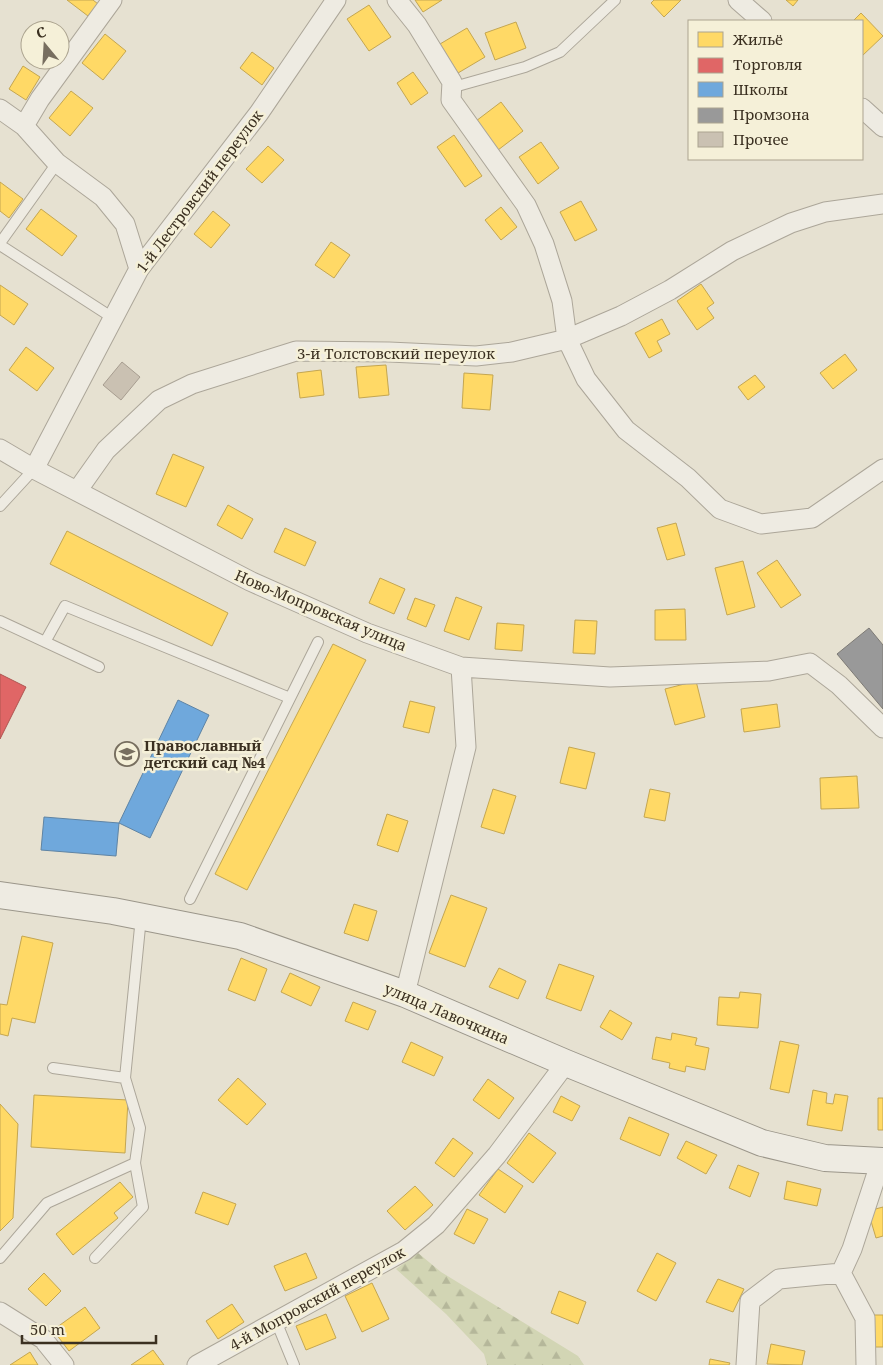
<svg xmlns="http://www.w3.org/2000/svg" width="883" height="1365" font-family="'Noto Serif',serif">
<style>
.forest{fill:url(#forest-firs)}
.homes{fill:#ffd966;stroke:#c4a651}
.shops{fill:#e06666;stroke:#ae5651}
.schools{fill:#6fa8dc;stroke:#5f84a4}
.industry{fill:#999;stroke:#7d7a75}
.building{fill:#cac1b2;stroke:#a79d90}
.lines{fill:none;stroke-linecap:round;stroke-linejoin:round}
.service-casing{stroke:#aca699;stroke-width:12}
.minor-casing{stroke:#aca699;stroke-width:21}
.secondary-casing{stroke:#9b968a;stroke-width:28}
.service{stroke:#eeebe2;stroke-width:10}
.minor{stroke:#eeebe2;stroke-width:19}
.secondary{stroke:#eeebe2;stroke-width:26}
.labels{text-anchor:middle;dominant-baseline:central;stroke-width:5;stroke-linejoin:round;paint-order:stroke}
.street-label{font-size:15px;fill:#3b3021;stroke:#f5f0d8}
.poi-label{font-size:15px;font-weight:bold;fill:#3b3021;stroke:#f5f0d8;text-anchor:start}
</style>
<defs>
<pattern id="forest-firs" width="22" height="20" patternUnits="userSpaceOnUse" patternTransform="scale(1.25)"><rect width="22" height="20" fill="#d2d5b4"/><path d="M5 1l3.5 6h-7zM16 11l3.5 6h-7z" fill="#b5b79a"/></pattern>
</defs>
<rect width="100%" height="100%" fill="#e6e1d1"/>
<!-- forest -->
<path class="forest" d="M418 1253 441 1272 578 1356 584 1365H487L484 1354 446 1314 396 1269Z"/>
<!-- homes -->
<path class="homes" d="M67 0H93L98 4 88 16Z
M415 0H442L423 12Z
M654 0H681L664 17 651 3Z
M786 0H798L793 6Z
M369 5 391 37 369 51 347 19Z
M861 13 883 36 862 56V21H853Z
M516 22 526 48 495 60 485 33Z
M467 28 485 57 458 73 440 44Z
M105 34 126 51 103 80 82 63Z
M252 52 274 68 262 85 240 68Z
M23 66 40 77 26 100 9 89Z
M413 72 428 93 411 105 397 83Z
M71 91 93 108 70 136 49 118Z
M501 102 523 131 498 150 476 121Z
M454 135 482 176 465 187 437 147Z
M541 142 559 168 538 184 519 157Z
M268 146 284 160 262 183 246 169Z
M0 182 23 199 9 218 0 211Z
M581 201 597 230 575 241 560 212Z
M501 207 517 227 501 240 485 220Z
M41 209 77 236 62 256 26 229Z
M213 211 230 225 211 248 194 234Z
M331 242 350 255 334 278 315 265Z
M701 284 714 303 707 308 714 318 697 330 677 301Z
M0 285 28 304 14 325 0 315Z
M662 319 670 334 657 341 662 351 649 358 635 333Z
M26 347 54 368 37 391 9 370Z
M845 354 857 370 833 389 820 373Z
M386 365 389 395 359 398 356 367Z
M321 370 324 395 300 398 297 373Z
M464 373 493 375 490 410 462 408Z
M755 375 765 387 748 400 738 387Z
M173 454 204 467 186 507 156 494Z
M228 505 253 519 242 539 217 525Z
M676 523 685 555 667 560 657 528Z
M285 528 316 542 305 566 274 552Z
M67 531 228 613 212 646 50 564Z
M777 560 801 595 781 608 757 573Z
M743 561 755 607 727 615 715 568Z
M380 578 405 589 394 614 369 603Z
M456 597 482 607 469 640 444 631Z
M415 598 435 605 426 627 407 619Z
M685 609 686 640H655V610Z
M575 620 597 621 595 654 573 653Z
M497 623 524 625 522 651 495 649Z
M333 644 366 660 247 890 215 874Z
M696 681 705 717 675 725 665 689Z
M410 701 435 707 429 733 403 727Z
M777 704 780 727 744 732 741 709Z
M569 747 595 753 586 789 560 783Z
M857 776 859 808 821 809 820 778Z
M493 789 516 796 504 834 481 827Z
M650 789 670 793 665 821 644 817Z
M387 814 408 821 398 852 377 845Z
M451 895 487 908 465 967 429 953Z
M354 904 377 911 368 941 344 933Z
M22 936 53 943 35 1023 12 1018 8 1036 0 1034V1004L7 1005Z
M241 958 267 969 255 1001 228 990Z
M559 964 594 976 581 1011 546 998Z
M499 968 526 981 518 999 489 987Z
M290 973 320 987 311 1006 281 992Z
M740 992 761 994 758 1028 717 1025 719 997 739 998Z
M353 1002 376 1011 368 1030 345 1021Z
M610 1010 632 1023 622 1040 600 1027Z
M672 1033 697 1038 695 1045 709 1048 705 1070 686 1066 685 1072 669 1068 670 1063 652 1059 656 1037 671 1040Z
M780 1041 799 1045 789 1093 770 1089Z
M411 1042 443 1057 434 1076 402 1062Z
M238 1078 266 1104 247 1125 218 1100Z
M488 1079 514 1098 499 1119 473 1100Z
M813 1090 827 1093 826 1103 833 1104 835 1094 848 1096 842 1131 807 1125Z
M34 1095 128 1100 125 1153 31 1147Z
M561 1096 580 1106 572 1121 553 1112Z
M878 1098H883V1130H878Z
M0 1104 18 1124 13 1218 0 1231Z
M629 1117 669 1134 660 1156 620 1139Z
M529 1133 556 1153 533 1183 507 1163Z
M453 1138 473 1153 454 1177 435 1163Z
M686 1141 717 1155 706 1174 677 1158Z
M738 1165 759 1173 750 1197 729 1188Z
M498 1169 523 1186 505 1213 479 1195Z
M787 1181 821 1189 817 1206 784 1199Z
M120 1182 133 1197 114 1213 118 1218 73 1255 56 1234Z
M415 1186 433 1205 405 1230 387 1211Z
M203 1192 236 1204 228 1225 195 1213Z
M883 1207V1236L876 1238 868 1211Z
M467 1209 488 1219 474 1244 454 1234Z
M306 1253 317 1278 285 1291 274 1266Z
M657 1253 676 1263 656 1301 637 1291Z
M44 1273 61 1291 46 1306 28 1289Z
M718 1279 744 1289 733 1312 706 1302Z
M372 1283 389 1319 362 1332 345 1296Z
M559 1291 586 1302 578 1324 551 1313Z
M232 1304 244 1322 218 1339 206 1321Z
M85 1307 100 1328 69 1351 53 1330Z
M326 1314 336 1338 306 1350 296 1326Z
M873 1315H883V1347H873Z
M771 1344 805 1351 802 1365 767 1364Z
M153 1350 164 1365H131Z
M30 1352 38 1365H10Z
M710 1359 730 1363 729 1365H709Z"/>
<!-- shops -->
<path class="shops" d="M0 674 26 687 0 739Z"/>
<!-- schools -->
<path class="schools" d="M178 700 209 715 150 838 119 823Z
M44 817 119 823 116 856 41 850Z"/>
<!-- industry -->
<path class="industry" d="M869 628 883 645V709L837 654Z"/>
<!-- building -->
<path class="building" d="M122 362 140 377 121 400 103 385Z"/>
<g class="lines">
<defs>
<path id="service" d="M452 82 461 85 525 67 560 52 615 0
M0 243 57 163
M0 245 113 318
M0 506 34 469
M0 621 99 667
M45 642 65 606 290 698
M190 899 318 642
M53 1068 125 1078 141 917
M0 1258 47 1203 135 1163 140 1128 125 1078
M95 1258 143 1207 135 1163
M276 1321 294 1365"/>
<path id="minor" d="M112 0 40 99 24 126 57 163 103 197 125 224 139 269
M397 0 417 25 452 82 451 100 526 205 544 244 562 301 567 339 586 379 626 430 688 478 720 509 761 524 812 518 883 469
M738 0 762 21
M862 108 883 127
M0 109 24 126
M0 449 34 469 250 581 367 633 461 667 610 677 769 671 810 663 839 685 883 728
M34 469 139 269 259 113 336 0
M77 491 106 450 159 400 192 384 296 351 389 352 476 356 512 352 567 339 621 316 670 290 732 251 791 223 825 212 883 204
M405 994 466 747 461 667
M841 1273 865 1318 866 1365
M0 1312 43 1339 64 1365
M197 1365 404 1251 436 1225 497 1155 566 1063
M746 1365 750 1301 779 1279 841 1273 852 1249 881 1161"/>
<path id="secondary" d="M0 895 113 911 240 936 405 994 566 1063 762 1143 825 1158 883 1161"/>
</defs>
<!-- service casing -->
<use href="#service" class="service-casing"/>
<!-- minor casing -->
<use href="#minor" class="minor-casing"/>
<!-- secondary casing -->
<use href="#secondary" class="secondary-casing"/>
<!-- service -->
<use href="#service" class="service"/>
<!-- minor -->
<use href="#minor" class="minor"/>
<!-- secondary -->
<use href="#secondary" class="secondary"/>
</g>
<!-- icons -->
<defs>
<symbol id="school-ring" viewBox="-11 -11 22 22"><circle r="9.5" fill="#f5f0d8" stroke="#776e5f" stroke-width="1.5"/><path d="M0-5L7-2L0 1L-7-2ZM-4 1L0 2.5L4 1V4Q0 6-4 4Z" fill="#776e5f"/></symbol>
</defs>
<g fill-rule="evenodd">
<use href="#school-ring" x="113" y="740" width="28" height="28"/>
</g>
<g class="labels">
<!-- street labels -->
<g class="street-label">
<text transform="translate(199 191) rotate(-53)">1-й Лестровский переулок</text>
<text x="396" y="353">3-й Толстовский переулок</text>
<text transform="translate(321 610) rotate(23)">Ново-Мопровская улица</text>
<text transform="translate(447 1013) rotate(23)">улица Лавочкина</text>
<text transform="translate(317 1298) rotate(-29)">4-й Мопровский переулок</text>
</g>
<!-- poi labels -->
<g class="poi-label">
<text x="144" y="745">Православный<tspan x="144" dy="17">детский сад №4</tspan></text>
</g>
</g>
<!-- legend -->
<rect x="688" y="20" width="175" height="140" fill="#f5f0d8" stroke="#aba38f"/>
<rect x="698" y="32" width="25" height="15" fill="#ffd966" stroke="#aba38f"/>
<text x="733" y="45" font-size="15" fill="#3b3021">Жильё</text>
<rect x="698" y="58" width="25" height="15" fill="#e06666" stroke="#aba38f"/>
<text x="733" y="70" font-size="15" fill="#3b3021">Торговля</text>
<rect x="698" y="82" width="25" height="15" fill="#6fa8dc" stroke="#aba38f"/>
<text x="733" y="95" font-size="15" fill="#3b3021">Школы</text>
<rect x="698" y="108" width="25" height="15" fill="#999999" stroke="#aba38f"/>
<text x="733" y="120" font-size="15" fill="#3b3021">Промзона</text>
<rect x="698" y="132" width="25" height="15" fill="#cac1b2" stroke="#aba38f"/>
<text x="733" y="145" font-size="15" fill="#3b3021">Прочее</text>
<!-- north arrow -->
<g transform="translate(45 45) rotate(342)"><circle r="24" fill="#f5f0d8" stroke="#aba38f"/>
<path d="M0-4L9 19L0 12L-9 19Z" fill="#776e5f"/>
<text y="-8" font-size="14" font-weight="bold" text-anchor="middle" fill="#3b3021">С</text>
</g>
<!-- scale -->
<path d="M22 1335v8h134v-8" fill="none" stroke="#3b3021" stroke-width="2.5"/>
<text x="30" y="1335" font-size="15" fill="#3b3021" stroke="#f5f0d8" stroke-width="4" paint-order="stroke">50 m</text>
</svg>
